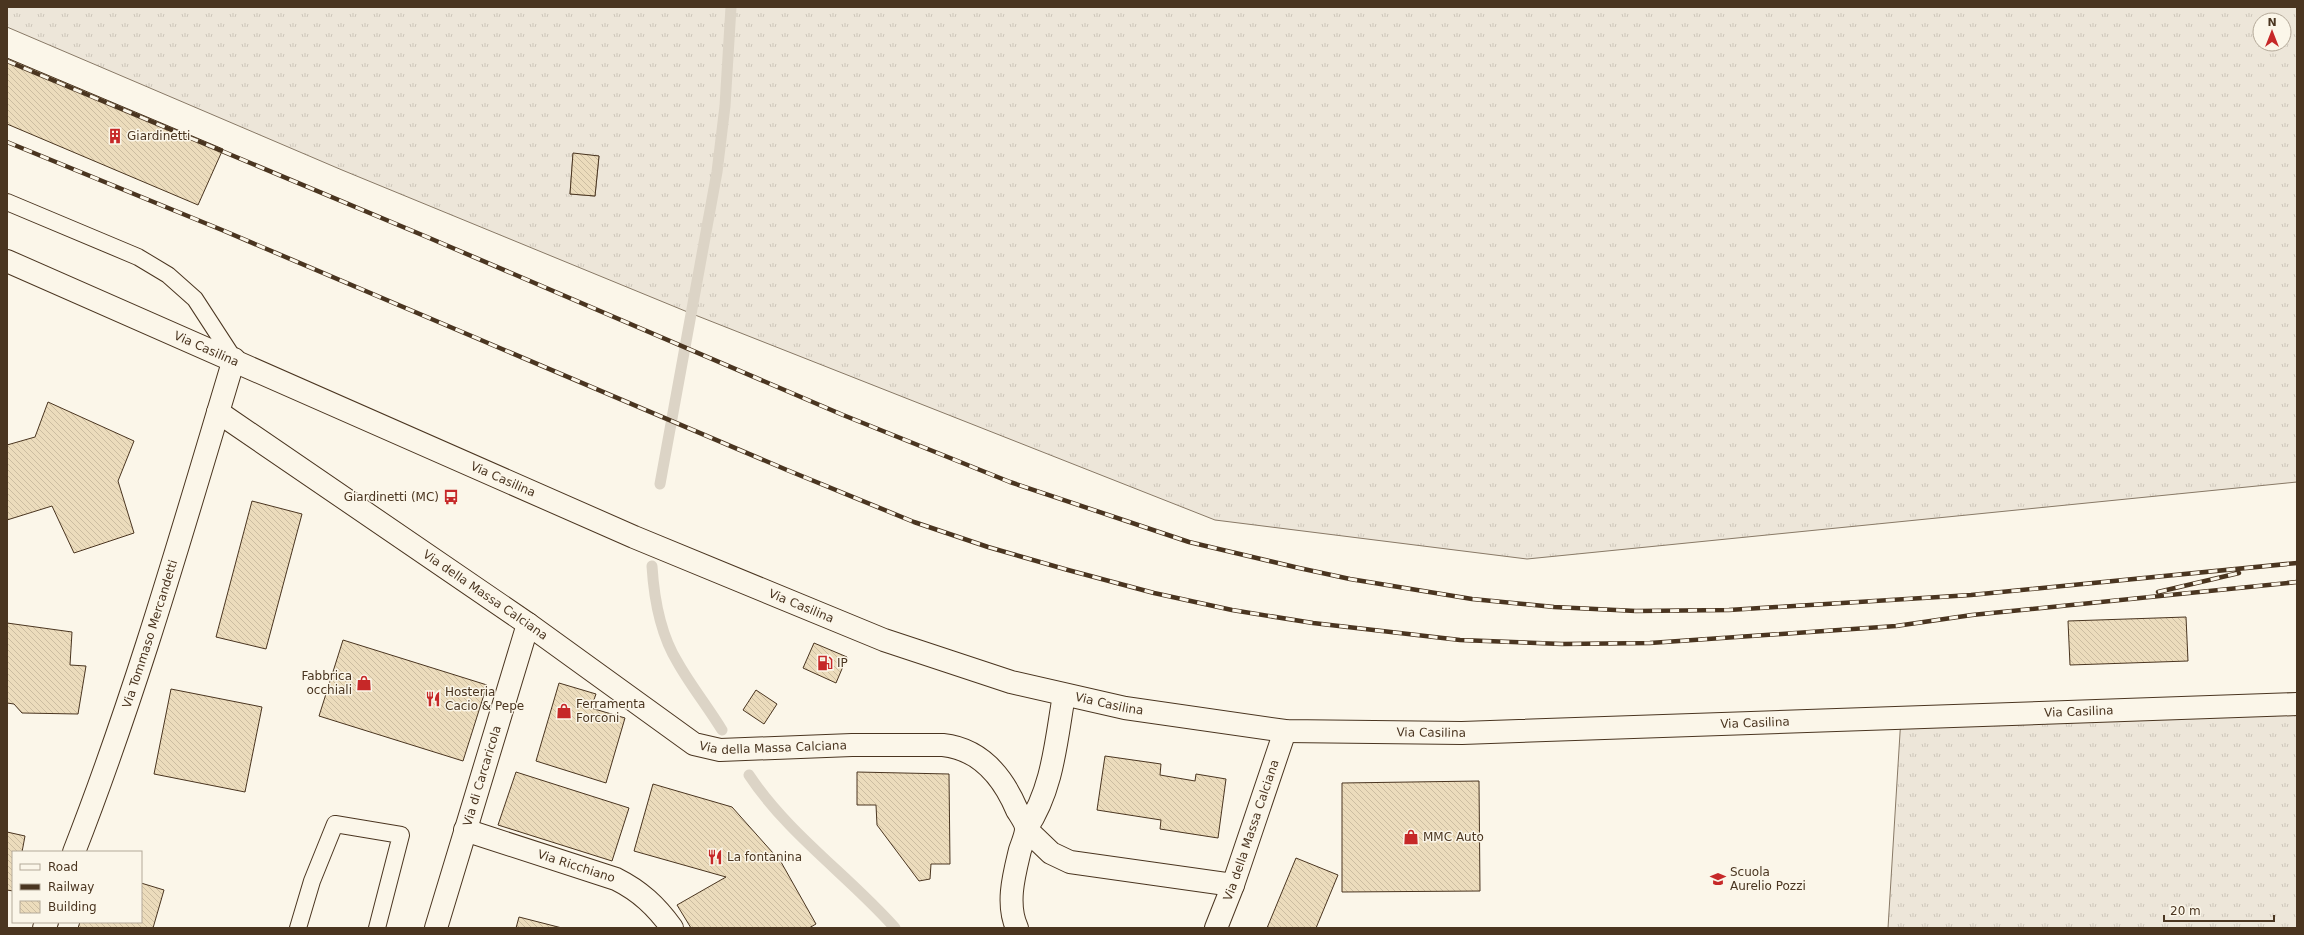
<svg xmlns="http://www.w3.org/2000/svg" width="2304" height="935" font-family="'DejaVu Sans',sans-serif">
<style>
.grass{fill:url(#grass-tufts);stroke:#887966;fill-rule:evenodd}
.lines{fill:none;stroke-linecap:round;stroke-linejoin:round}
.stream{stroke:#dcd4c6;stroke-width:11}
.building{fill:url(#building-back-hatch);stroke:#4a3520}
.service-casing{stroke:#4a3520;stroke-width:18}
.minor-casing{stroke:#4a3520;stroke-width:24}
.primary-casing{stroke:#4a3520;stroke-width:24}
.service{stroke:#fbf6e9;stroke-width:16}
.minor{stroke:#fbf6e9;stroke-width:22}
.primary{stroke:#fbf6e9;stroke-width:22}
.rail-casing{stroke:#4a3520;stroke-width:4.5}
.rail{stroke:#fbf6e9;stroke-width:3;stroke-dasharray:9;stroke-linecap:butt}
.labels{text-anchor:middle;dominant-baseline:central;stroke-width:3;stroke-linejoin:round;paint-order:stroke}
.poi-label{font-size:12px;fill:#4a3520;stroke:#fbf6e9;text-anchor:start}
.street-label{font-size:12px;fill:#4a3520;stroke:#fbf6e9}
</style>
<defs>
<pattern id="grass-tufts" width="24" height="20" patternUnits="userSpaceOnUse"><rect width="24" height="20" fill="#ede6d9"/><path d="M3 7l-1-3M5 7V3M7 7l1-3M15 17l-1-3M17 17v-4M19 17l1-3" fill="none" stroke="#cdc6ba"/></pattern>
<pattern id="building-back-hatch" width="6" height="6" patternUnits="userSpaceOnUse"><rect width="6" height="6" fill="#ecdcbc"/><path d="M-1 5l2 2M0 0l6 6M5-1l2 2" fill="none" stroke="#ccbda1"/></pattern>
</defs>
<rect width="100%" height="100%" fill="#fbf6e9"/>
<!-- grass -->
<path class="grass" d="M7 7H2297V482L1527 559 1215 520 690 313 342 170 7 27ZM2260 20H2284V44H2260ZM573 154 599 156 595 196 570 194Z
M2297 704V928H1888L1901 717Z"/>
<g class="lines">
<!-- stream -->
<path class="stream" d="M660 484 717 172 725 106 731 7
M652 566C654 599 660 634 678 663 691 686 708 707 722 730
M749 775C788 834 849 876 895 928"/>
</g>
<!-- building -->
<path class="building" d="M7 58 223 149 198 205 7 124Z
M573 153 599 156 595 196 570 194Z
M48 402 134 441 118 481 134 533 74 553 52 506 7 520V445L35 437Z
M252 501 302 514 266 649 216 637Z
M2186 617 2188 661 2070 665 2068 621Z
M7 623 72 632 70 665 86 666 78 714 22 713 14 704 7 703Z
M343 640 487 685 463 761 319 716Z
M814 643 847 657 836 683 803 668Z
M559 683 596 694 591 708 625 718 606 783 536 761Z
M171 689 262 707 245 792 154 774Z
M756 690 777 704 764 724 743 710Z
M1105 756 1161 764 1160 775 1195 781 1196 774 1226 779 1218 838 1160 829 1161 820 1097 810Z
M516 772 629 808 612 861 498 825Z
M857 772 949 774 950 864H931L930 879 919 881 877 825 876 805H857Z
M1479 781 1480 891 1342 892V783Z
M653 784 732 807 781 862 816 924 809 928H691L677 905 726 877 634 851Z
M7 832 25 836 22 852H13V891L7 890Z
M1296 858 1338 875 1316 928H1267Z
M141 883 164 890 153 928H78L80 922H141Z
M519 917 562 928H516Z"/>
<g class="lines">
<defs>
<path id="service" d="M7 202 138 257 168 275 195 299 234 359
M298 928 312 881 335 824 401 835 377 928"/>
<g id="minor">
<path id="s1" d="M218 412 528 624 694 744 720 750 852 745H943C980 749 1003 777 1017 810 1020 815 1026 823 1026 829 1026 835 1022 844 1020 850 1014 875 1006 904 1017 928"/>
<path d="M1064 695C1056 741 1053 789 1026 829L1051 853 1070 862 1233 885"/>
<path id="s2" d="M465 830 616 879C640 891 656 906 672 928"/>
<path id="s3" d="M74 852C137 691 184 525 234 359"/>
<path d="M44 928 47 922"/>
<path id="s4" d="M436 928 528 624"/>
<path id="s5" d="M1216 928 1233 885 1285 731"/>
</g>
<g id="primary">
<path id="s6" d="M7 261 634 537 884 640 1011 682 1125 708 1285 731 1462 733 2297 704"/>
</g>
</defs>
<!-- service casing -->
<use href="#service" class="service-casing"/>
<!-- minor casing -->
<use href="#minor" class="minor-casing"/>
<!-- primary casing -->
<use href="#primary" class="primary-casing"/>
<!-- service -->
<use href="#service" class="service"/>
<!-- minor -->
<use href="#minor" class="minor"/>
<!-- primary -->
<use href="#primary" class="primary"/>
<defs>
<path id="rail" d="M7 61 427 237 843 415 1010 482 1189 542 1299 568 1350 579 1472 599 1554 607 1636 611 1729 610 1971 595 2297 563
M7 142 222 230 787 470 914 522 988 547 1068 570 1154 593 1232 610 1313 623 1460 640 1562 644 1650 643 1896 626 1972 615 2297 582
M2158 592 2239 573"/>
</defs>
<!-- rail casing -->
<use href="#rail" class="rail-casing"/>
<!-- rail -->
<use href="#rail" class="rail"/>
</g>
<!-- icons -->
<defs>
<symbol id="building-bare" viewBox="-9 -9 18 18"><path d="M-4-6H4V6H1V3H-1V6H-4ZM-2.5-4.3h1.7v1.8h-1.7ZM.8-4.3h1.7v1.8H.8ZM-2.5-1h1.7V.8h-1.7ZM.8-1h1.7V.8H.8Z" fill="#c62828" stroke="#fbf6e9" stroke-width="2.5" paint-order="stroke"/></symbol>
<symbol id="bus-bare" viewBox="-9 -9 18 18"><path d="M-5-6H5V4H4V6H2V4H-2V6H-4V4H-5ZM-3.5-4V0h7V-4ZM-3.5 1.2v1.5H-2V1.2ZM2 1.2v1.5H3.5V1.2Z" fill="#c62828" stroke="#fbf6e9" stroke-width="2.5" paint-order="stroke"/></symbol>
<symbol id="fuel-bare" viewBox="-9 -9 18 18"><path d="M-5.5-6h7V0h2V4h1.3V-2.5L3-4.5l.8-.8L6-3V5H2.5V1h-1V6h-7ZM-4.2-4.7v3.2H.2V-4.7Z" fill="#c62828" stroke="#fbf6e9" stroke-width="2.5" paint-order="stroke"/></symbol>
<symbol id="shop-bare" viewBox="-9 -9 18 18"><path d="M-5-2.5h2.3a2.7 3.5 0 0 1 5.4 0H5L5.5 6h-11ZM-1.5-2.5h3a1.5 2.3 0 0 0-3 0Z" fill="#c62828" stroke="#fbf6e9" stroke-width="2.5" paint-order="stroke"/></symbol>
<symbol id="restaurant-bare" viewBox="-9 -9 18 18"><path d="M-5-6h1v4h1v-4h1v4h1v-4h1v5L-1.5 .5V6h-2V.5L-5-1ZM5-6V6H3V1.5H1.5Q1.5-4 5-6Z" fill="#c62828" stroke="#fbf6e9" stroke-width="2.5" paint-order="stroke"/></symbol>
<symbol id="school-bare" viewBox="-9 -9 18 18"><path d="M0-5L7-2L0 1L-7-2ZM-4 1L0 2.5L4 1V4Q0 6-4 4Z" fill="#c62828" stroke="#fbf6e9" stroke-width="2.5" paint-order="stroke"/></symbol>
</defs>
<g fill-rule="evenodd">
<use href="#building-bare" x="104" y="125" width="22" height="22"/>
<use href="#bus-bare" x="440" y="486" width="22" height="22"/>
<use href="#fuel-bare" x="814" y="652" width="22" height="22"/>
<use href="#shop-bare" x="353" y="672" width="22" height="22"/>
<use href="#restaurant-bare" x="422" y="688" width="22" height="22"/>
<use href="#shop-bare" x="553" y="700" width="22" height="22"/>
<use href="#shop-bare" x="1400" y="826" width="22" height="22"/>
<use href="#restaurant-bare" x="704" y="846" width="22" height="22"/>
<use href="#school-bare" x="1707" y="868" width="22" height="22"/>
</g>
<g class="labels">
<!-- poi labels -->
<g class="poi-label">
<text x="127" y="136">Giardinetti</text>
<text x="439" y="497" text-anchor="end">Giardinetti (MC)</text>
<text x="837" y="663">IP</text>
<text x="352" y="676" text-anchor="end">Fabbrica<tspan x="352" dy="14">occhiali</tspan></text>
<text x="445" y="692">Hosteria<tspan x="445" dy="14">Cacio &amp; Pepe</tspan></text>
<text x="576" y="704">Ferramenta<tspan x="576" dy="14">Forconi</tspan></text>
<text x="1423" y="837">MMC Auto</text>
<text x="727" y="857">La fontanina</text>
<text x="1730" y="872">Scuola<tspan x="1730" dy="14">Aurelio Pozzi</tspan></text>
</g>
<!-- street labels -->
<g class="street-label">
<text stroke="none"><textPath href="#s6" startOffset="218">Via Casilina</textPath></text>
<text stroke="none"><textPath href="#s6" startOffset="542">Via Casilina</textPath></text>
<text stroke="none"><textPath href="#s1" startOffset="324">Via della Massa Calciana</textPath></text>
<text stroke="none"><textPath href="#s6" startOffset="866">Via Casilina</textPath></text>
<text stroke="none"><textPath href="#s3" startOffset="231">Via Tommaso Mercandetti</textPath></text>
<text stroke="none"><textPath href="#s6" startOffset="1190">Via Casilina</textPath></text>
<text stroke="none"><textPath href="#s6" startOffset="2162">Via Casilina</textPath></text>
<text stroke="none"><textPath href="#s6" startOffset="1838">Via Casilina</textPath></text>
<text stroke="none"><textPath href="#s6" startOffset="1514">Via Casilina</textPath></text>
<text stroke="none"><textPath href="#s1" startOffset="660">Via della Massa Calciana</textPath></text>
<text stroke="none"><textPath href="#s4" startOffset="159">Via di Carcaricola</textPath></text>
<text stroke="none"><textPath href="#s5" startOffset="104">Via della Massa Calciana</textPath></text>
<text stroke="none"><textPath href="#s2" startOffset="117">Via Ricchiano</textPath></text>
</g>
</g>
<!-- border -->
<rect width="2304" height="935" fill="none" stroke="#4a3520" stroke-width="16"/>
<!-- legend -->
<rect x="12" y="851" width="130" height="72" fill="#fbf6e9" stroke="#b4a999"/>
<rect x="20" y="864" width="20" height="6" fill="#fbf6e9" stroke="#b4a999"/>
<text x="48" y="871" font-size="12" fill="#4a3520">Road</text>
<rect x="20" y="884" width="20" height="6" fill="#4a3520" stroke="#b4a999"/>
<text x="48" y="891" font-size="12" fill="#4a3520">Railway</text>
<rect x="20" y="901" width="20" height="12" fill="url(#building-back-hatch)" stroke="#b4a999"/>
<text x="48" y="911" font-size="12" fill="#4a3520">Building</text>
<!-- north arrow -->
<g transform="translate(2272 32)"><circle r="19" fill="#fbf6e9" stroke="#b4a999"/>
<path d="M0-3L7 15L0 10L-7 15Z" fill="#c62828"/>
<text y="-6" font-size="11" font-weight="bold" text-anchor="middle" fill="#4a3520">N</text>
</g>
<!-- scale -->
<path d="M2164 915v6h110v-6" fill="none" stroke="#4a3520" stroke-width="2"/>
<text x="2170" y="915" font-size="12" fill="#4a3520" stroke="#fbf6e9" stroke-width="3" paint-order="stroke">20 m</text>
</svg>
